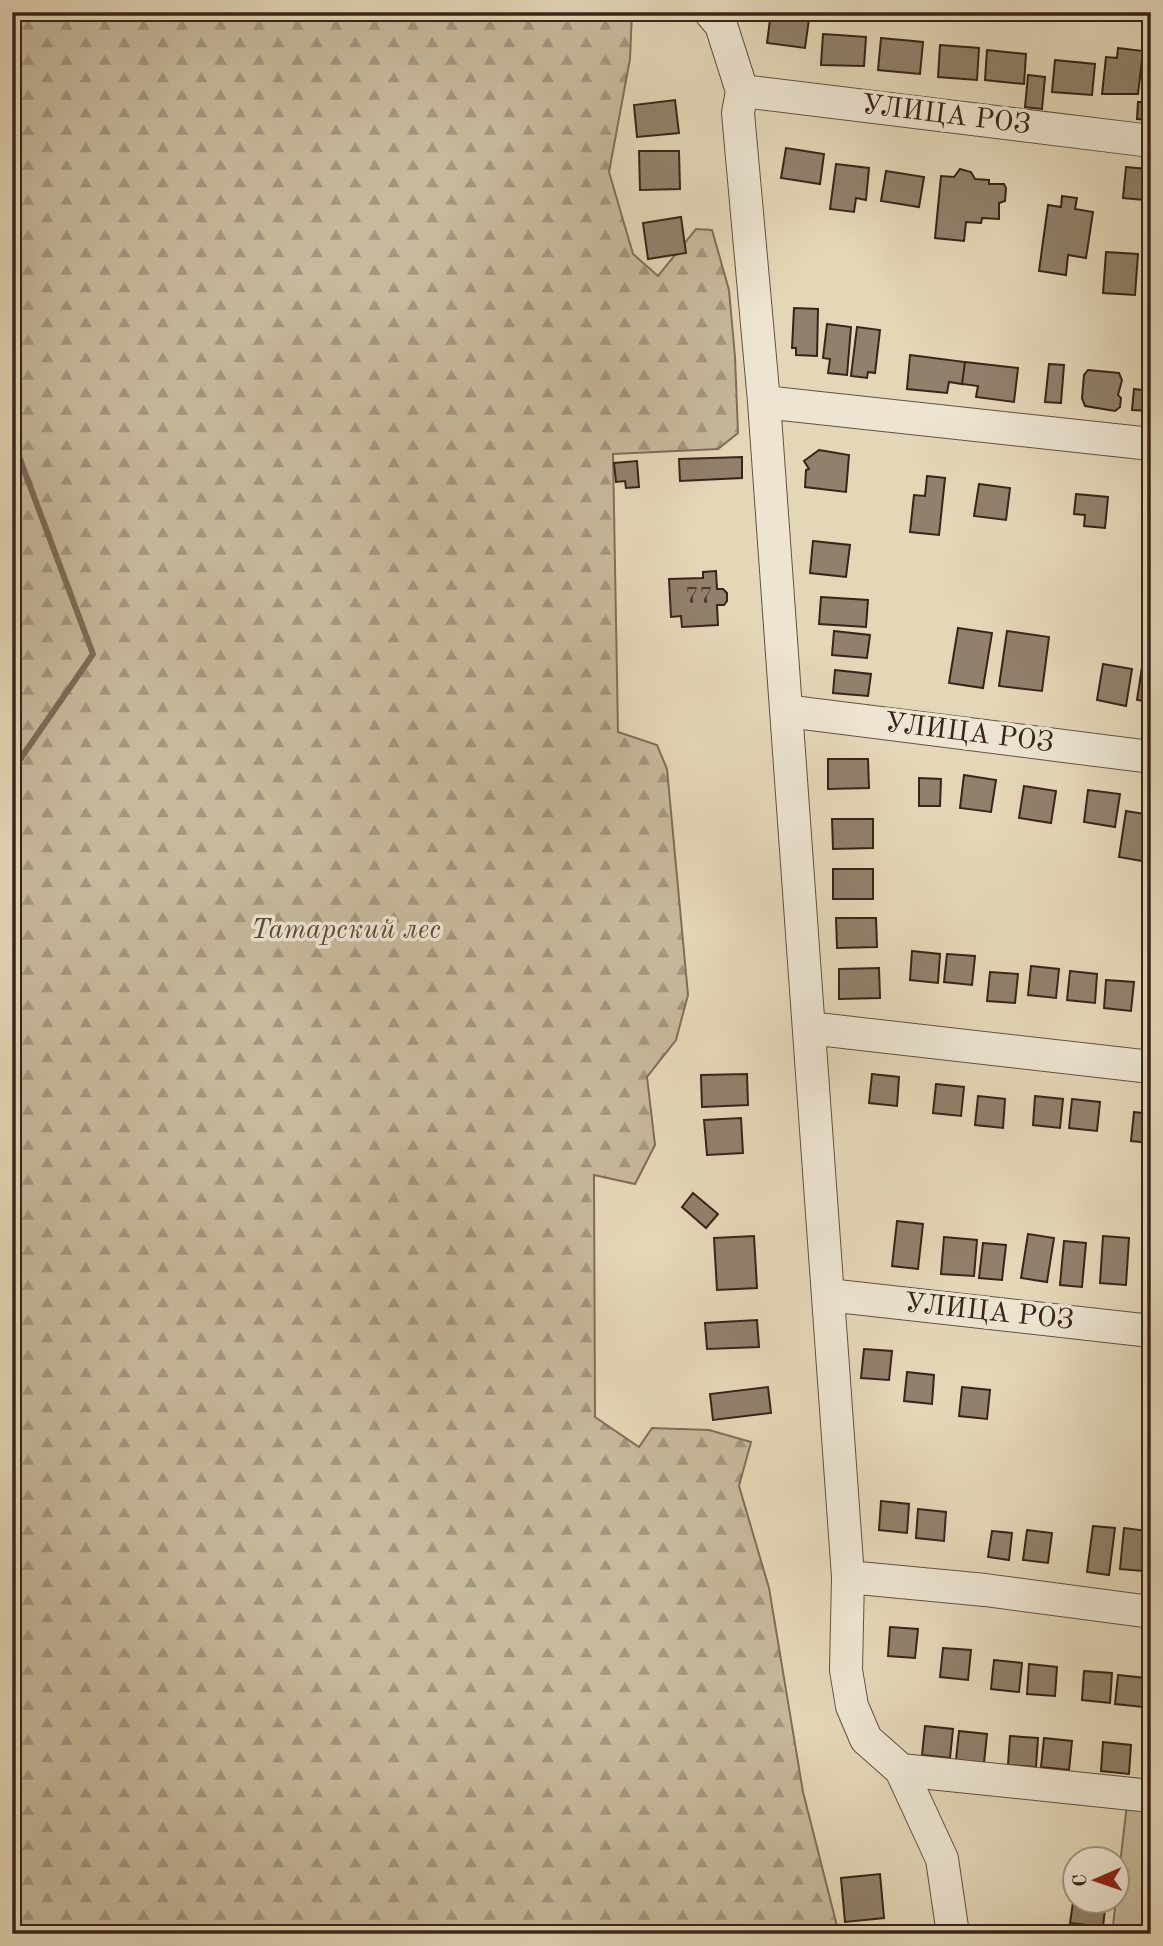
<svg xmlns="http://www.w3.org/2000/svg" width="1163" height="1946" font-family="'Old Standard TT',serif">
<style>
.grass{fill:#c7b99d;stroke:#806e5b;stroke-width:2}
.forest{fill:url(#forest-firs);stroke:#806e5b;stroke-width:2}
.lines{fill:none;stroke-linecap:round;stroke-linejoin:round}
.stream{stroke:#7c6b58;stroke-width:6}
.building{fill:#91816c;stroke:#382419;stroke-width:2}
.minor-casing{stroke:#635141;stroke-width:34}
.minor{stroke:#ede5d1;stroke-width:32}
.labels{text-anchor:middle;dominant-baseline:central;stroke-width:7;stroke-linejoin:round;paint-order:stroke}
.number-label{font-size:24px;fill:#4e3b2e}
.street-label{font-size:28px;fill:#382419;stroke:#ede5d1}
.park-label{font-size:28px;font-style:italic;fill:#5c493a;stroke:#ede5d1}
</style>
<defs>
<pattern id="forest-firs" width="22" height="20" patternUnits="userSpaceOnUse" patternTransform="scale(1.75)"><rect width="22" height="20" fill="#c7b99d"/><path d="M5 1l3.5 6h-7zM16 11l3.5 6h-7z" fill="#a3967f"/></pattern>
</defs>
<rect width="100%" height="100%" fill="#e4d7b8"/>
<filter id="stains"><feTurbulence type="fractalNoise" baseFrequency=".00286" numOctaves="4"/><feColorMatrix values="0 0 0 0 .2 0 0 0 0 .09 0 0 0 0 .02 0 0 0 .5 -.17"/></filter>
<radialGradient id="worn" r=".72"><stop offset=".6" stop-color="#630" stop-opacity="0"/><stop offset="1" stop-color="#630" stop-opacity=".3"/></radialGradient>
<!-- grass -->
<path class="grass" d="M1127 1804 1151 1806V1934H1112Z"/>
<!-- forest -->
<path class="forest" d="M12 12H632L630 59 609 172 633 254 658 276 696 229 712 230 729 290 735 357 738 433 718 449 613 454 618 732 657 745 667 769 688 995 676 1040 647 1077 655 1145 635 1184 594 1175 595 1417 639 1447 652 1428 709 1430 751 1442 739 1486 769 1588 803 1792 839 1934H776L757 1927 756 1934H12Z"/>
<g class="lines">
<!-- stream -->
<path class="stream" d="M12 438 93 654 12 771"/>
</g>
<!-- building -->
<path class="building" d="M771 12H810L805 48 767 43Z
M823 34 866 37 864 66 821 65Z
M881 38 923 42 920 74 878 70Z
M940 45 979 48 977 80 938 77Z
M1118 48 1143 51 1138 94H1102L1106 57 1117 58Z
M987 50 1026 54 1024 84 985 80Z
M1055 60 1095 64 1092 95 1052 92Z
M1028 75 1045 77 1042 109 1025 107Z
M675 100 679 133 637 137 634 105Z
M1138 102H1151V120L1137 119Z
M786 148 824 154 820 184 781 178Z
M639 151H679L680 189 640 190Z
M836 164 869 168 866 200 856 198 854 212 830 209Z
M1126 167 1147 169 1144 200 1123 198Z
M960 169 971 172 975 179 989 180V184H1004L1006 188 1005 201 999 203V219L982 218 981 223 966 222 964 241 935 238 941 176 954 177Z
M886 171 924 177 919 207 881 201Z
M1062 196 1077 198 1075 209 1093 212 1086 258 1068 255 1066 275 1039 271 1048 205 1061 207Z
M681 217 686 253 648 259 643 223Z
M1106 252 1138 254 1135 295 1103 293Z
M794 308 818 309 817 356 796 355V348H792Z
M827 324 851 327 847 375 828 373 830 359 823 358Z
M857 327 880 330 875 373 868 372 867 378 851 376Z
M910 355 965 362 962 384 949 382 947 393 907 389Z
M965 362 1018 368 1014 402 976 397 978 386 962 384Z
M1049 364 1064 365 1061 403 1045 402Z
M1088 370 1119 373 1122 380 1118 395 1121 398 1120 407 1115 411 1085 406 1082 398 1084 375Z
M1149 384 1151 411 1132 410 1134 389 1149 391Z
M819 450 849 455 846 492 805 487 806 470 809 469 804 461Z
M742 457V478L680 481 679 459Z
M637 461 639 487 626 488 625 481 616 482 614 463Z
M927 476 945 478 939 535 910 532 914 495 925 496Z
M979 484 1010 488 1006 520 974 516Z
M1076 494 1108 497 1105 528 1084 526 1085 515 1074 514Z
M813 541 850 545 846 577 810 573Z
M716 571 717 589H723L727 593V601L724 605H717L718 625 682 627 681 616 671 617 669 579 703 578V572Z
M821 597 868 600 866 627 819 624Z
M958 628 992 633 983 688 949 683Z
M834 631 870 635 867 658 832 655Z
M1007 631 1049 637 1042 691 999 686Z
M1103 664 1132 669 1126 706 1097 700Z
M1142 667 1151 668V702L1137 700Z
M835 670 871 674 868 696 833 693Z
M828 759H868L869 788 828 789Z
M964 775 996 780 991 812 960 808Z
M919 778 941 779 940 806H919Z
M1024 786 1056 791 1051 823 1019 818Z
M1088 790 1120 794 1115 827 1084 822Z
M1126 811 1151 815V844L1148 862 1119 857Z
M832 819H873V848L833 849Z
M833 869H873V899H833Z
M836 918H876L877 947 837 948Z
M912 951 940 954 938 983 910 980Z
M947 954 975 956 972 985 944 982Z
M1031 966 1059 969 1056 998 1028 995Z
M879 968 880 998 839 999V969Z
M1070 971 1097 974 1095 1003 1067 1000Z
M990 972 1018 974 1015 1003 987 1001Z
M1106 980 1134 982 1131 1011 1104 1008Z
M747 1074 748 1105 702 1107 701 1075Z
M872 1074 899 1077 897 1106 869 1103Z
M936 1084 964 1087 961 1116 933 1113Z
M978 1096 1005 1099 1003 1128 975 1125Z
M1035 1096 1063 1099 1060 1128 1033 1125Z
M1072 1099 1100 1102 1097 1131 1069 1128Z
M1134 1112 1151 1114V1143L1131 1141Z
M741 1118 743 1153 707 1155 704 1120Z
M693 1193 718 1214 706 1228 682 1207Z
M897 1221 923 1224 918 1269 892 1266Z
M1028 1234 1054 1238 1047 1282 1021 1278Z
M754 1236 757 1288 717 1290 714 1238Z
M1103 1236 1129 1238 1126 1285 1100 1283Z
M944 1237 977 1240 974 1276 941 1274Z
M1064 1241 1086 1243 1082 1287 1060 1285Z
M983 1243 1006 1245 1002 1280 979 1278Z
M757 1320 759 1347 707 1349 705 1323Z
M864 1349 892 1351 889 1380 861 1378Z
M907 1372 934 1375 932 1404 904 1401Z
M768 1387 771 1413 713 1420 710 1394Z
M962 1387 990 1390 987 1419 959 1416Z
M881 1501 909 1504 907 1533 879 1530Z
M918 1509 946 1512 944 1541 916 1538Z
M1093 1526 1115 1528 1109 1575 1087 1572Z
M1124 1528 1148 1531 1143 1571 1120 1569Z
M1027 1530 1052 1533 1048 1563 1023 1560Z
M992 1531 1012 1533 1009 1560 988 1557Z
M890 1627 918 1629 915 1658 888 1656Z
M943 1648 971 1650 968 1680 940 1677Z
M994 1660 1022 1663 1019 1692 991 1689Z
M1029 1664 1057 1667 1055 1696 1027 1694Z
M1084 1671 1112 1673 1110 1703 1082 1700Z
M1118 1675 1146 1678 1143 1707 1115 1704Z
M925 1726 953 1729 950 1758 922 1755Z
M959 1731 987 1734 984 1763 956 1760Z
M1010 1736 1038 1738 1036 1767 1008 1765Z
M1044 1738 1072 1741 1069 1770 1041 1767Z
M1103 1742 1131 1745 1129 1774 1101 1771Z
M880 1874 884 1918 845 1922 841 1878Z
M1076 1882V1900H1106L1103 1927 1070 1923Z"/>
<g class="lines">
<defs>
<path id="minor" d="M710 12 721 25 742 91 738 113 764 402 848 1577 846 1670 852 1706 866 1739 901 1770 942 1859 953 1934
M742 91 1151 141
M764 402 1151 444
M786 711 1151 757
M809 1028 1151 1067
M828 1295 1151 1331
M848 1577 985 1590 1151 1612
M901 1770 1151 1796"/>
</defs>
<!-- minor casing -->
<use href="#minor" class="minor-casing"/>
<!-- minor -->
<use href="#minor" class="minor"/>
</g>
<g class="labels">
<!-- number labels -->
<g class="number-label">
<text x="699" y="597">77</text>
</g>
<!-- street labels -->
<g class="street-label">
<text transform="translate(946 116) rotate(7)">УЛИЦА РОЗ</text>
<text transform="translate(969 734) rotate(7)">УЛИЦА РОЗ</text>
<text transform="translate(989 1313) rotate(6)">УЛИЦА РОЗ</text>
</g>
<!-- park labels -->
<g class="park-label">
<text x="346" y="931">Татарский лес</text>
</g>
</g>
<!-- margin -->
<rect width="1163" height="1946" fill="none" stroke="#e4d7b8" stroke-width="42"/>
<rect x="14" y="14" width="1135" height="1918" fill="none" stroke="#382419" stroke-width="3.5"/>
<rect x="21" y="21" width="1121" height="1904" fill="none" stroke="#382419" stroke-width="2"/>
<!-- north arrow -->
<g transform="translate(1096 1880) rotate(268)"><circle r="33" fill="#ede5d1" stroke="#a59887" stroke-width="2"/>
<path d="M0-5L12 26L0 18L-12 26Z" fill="#8f2418"/>
<text y="-10" font-size="19" font-weight="bold" text-anchor="middle" fill="#382419">С</text>
</g>
<rect width="100%" height="100%" filter="url(#stains)"/>
<rect width="100%" height="100%" fill="url(#worn)"/>
</svg>
